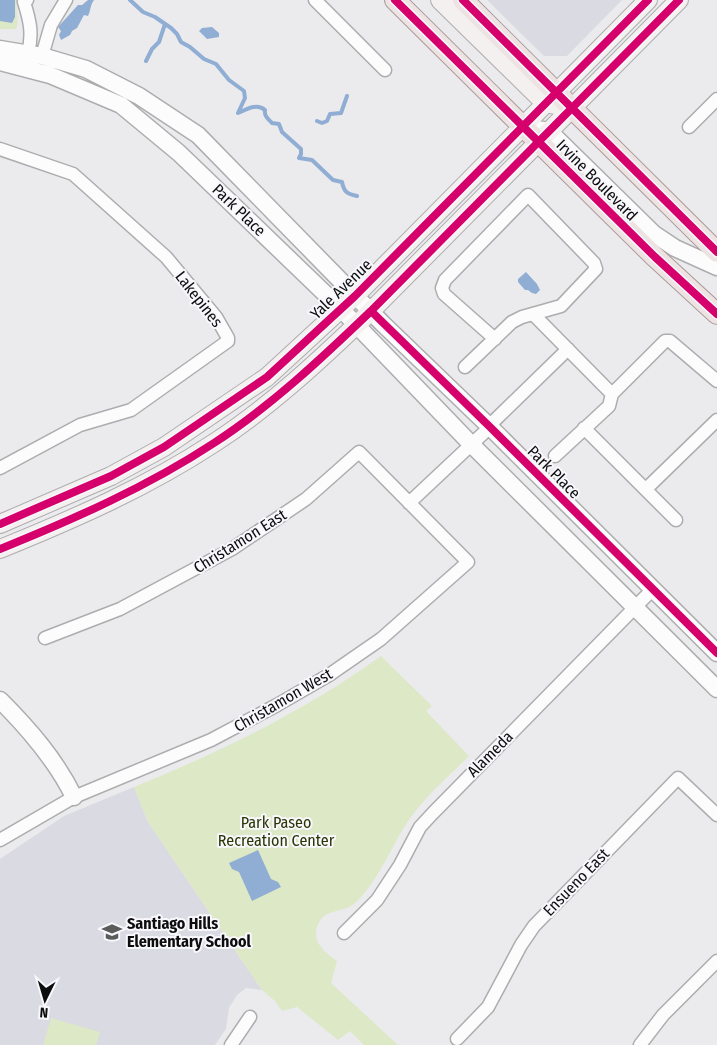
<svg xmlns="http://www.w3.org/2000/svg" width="717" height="1045" font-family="'Fira Sans Condensed',sans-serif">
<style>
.built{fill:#dadae2}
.green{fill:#dde8c6}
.water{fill:#90add3}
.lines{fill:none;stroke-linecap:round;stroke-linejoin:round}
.stream{stroke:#90add3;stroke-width:4}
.minor-casing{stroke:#adadaf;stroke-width:15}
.tertiary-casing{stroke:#adadaf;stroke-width:19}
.secondary-casing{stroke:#adadaf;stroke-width:20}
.primary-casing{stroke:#ac9c9c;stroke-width:22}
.minor{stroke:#fcfcfc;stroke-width:12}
.tertiary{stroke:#fcfcfc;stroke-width:16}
.secondary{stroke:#f4f0f0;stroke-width:18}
.primary{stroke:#ede3e2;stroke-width:20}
.cycleway-casing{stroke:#f7f7fc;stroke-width:11}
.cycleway{stroke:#d6006c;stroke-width:8}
.labels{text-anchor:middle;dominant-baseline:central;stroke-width:4;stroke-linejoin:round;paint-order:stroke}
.street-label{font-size:16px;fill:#0d0d0e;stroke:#f7f7fc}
.park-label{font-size:16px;fill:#293502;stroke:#f7f7fc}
.poi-label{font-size:16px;font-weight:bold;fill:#0d0d0e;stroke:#f7f7fc;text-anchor:start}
</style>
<rect width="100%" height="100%" fill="#ebebee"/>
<!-- built -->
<path class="built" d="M487 0H622L567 56H544Z
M134 787 148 822 262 990 246 988 237 995 229 1008 226 1029 215 1045H0V859L64 816Z"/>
<!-- green -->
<path class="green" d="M0 0H17C15 10 20 20 16 29H0Z
M381 656 432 706 426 711 469 756C449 776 427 795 411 817 393 842 383 872 362 896 359 899 355 904 351 906 338 913 323 909 317 927 312 943 326 953 337 961L331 983 398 1045H364L350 1031 338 1040 297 1007 282 1011 275 1001 262 990 148 822 134 787C220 752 305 711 381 656Z
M51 1018 100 1032 96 1045H43Z"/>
<!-- water -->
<path class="water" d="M0 0H15V17L12 23 0 21Z
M88 0H94C90 5 91 10 88 16L84 15 77 28 72 31 70 35 61 40 59 35 61 31 58 27 78 5H82Z
M212 27 219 33V37L207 39 199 31 202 28Z
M526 272 537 284 540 290 536 294 532 293 528 290H525L518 282V279Z
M258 850 271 879 278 882 281 887 252 901 239 872 232 869 229 863Z"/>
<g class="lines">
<!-- stream -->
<path class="stream" d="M130 0 143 12 155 17 171 28 177 34 181 42 190 47 204 59 216 64 229 80 244 91 245 98 238 113C247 109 257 103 265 110 264 116 268 119 272 123L279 124 282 132 301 149V154L299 158 312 160 333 180 342 182C344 192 347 194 357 196
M146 61 152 49 159 42 165 24
M317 121 322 123 327 121 330 114 341 113 347 96"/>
<defs>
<path id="minor" d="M27 0 24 2C30 21 33 34 28 53
M315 0 385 70
M42 56 51 25 66 0
M689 127 717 99
M0 149 73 174 166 257 216 317 228 338V341L131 410 80 425 0 468
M533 314 612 394
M465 367 512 322 522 317 561 306 596 269 594 263 528 195 445 280 442 288 444 294 495 339
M584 428 676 520
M555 456 609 406 612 394 665 341H670L717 381
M646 489 717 420
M409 503 490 427 495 420 568 349
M0 840 74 797 211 740 277 705 329 675 381 639 468 562 359 452 306 499 232 549 120 609 45 638
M344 933 377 900 400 865 420 827 433 813 653 589
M457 1039 488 1007 521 945 534 926 678 778 717 815
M231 1045 250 1017
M640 1045 663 1015 717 961"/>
<path id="tertiary" d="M0 49 42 56 86 69 139 96 198 135 382 323 490 427 717 653
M0 62 50 75 121 105 179 153 341 309 471 444 717 689
M537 129 549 131 654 234 675 248 717 267
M0 700C29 729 56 760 74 797"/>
<path id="secondary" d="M440 0 545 103 557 105
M0 524 111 476 164 447 267 377 355 296 648 0
M0 549C74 519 147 487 214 443 271 406 322 358 371 311L679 0"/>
<path id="primary" d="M395 0 655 257 717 314
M463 0 717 252"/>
</defs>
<!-- minor casing -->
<use href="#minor" class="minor-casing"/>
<!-- tertiary casing -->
<use href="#tertiary" class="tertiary-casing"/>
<!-- secondary casing -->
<use href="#secondary" class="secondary-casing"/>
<!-- primary casing -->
<use href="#primary" class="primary-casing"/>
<!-- minor -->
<use href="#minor" class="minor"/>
<!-- tertiary -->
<use href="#tertiary" class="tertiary"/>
<!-- secondary -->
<use href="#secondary" class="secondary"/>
<!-- primary -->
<use href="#primary" class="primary"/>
<defs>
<path id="cycleway" d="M395 0 655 257 717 314
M463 0 717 252
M371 311 490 427 717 653
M0 524 111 476 164 447 267 377 355 296 648 0
M0 549C74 519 147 487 214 443 271 406 322 358 371 311L679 0"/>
</defs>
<!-- cycleway casing -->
<use href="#cycleway" class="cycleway-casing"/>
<!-- cycleway -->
<use href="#cycleway" class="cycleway"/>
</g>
<!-- icons -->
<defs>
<symbol id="school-bare" viewBox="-9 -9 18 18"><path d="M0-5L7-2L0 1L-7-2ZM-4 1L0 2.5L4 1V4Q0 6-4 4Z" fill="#5b5b5c" stroke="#f7f7fc" stroke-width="2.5" paint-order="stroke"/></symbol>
</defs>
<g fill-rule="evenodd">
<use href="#school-bare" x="98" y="918" width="28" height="28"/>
</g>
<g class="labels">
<!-- street labels -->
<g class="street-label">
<text transform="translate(597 180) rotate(45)">Irvine Boulevard</text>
<text transform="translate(239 210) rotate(44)">Park Place</text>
<text transform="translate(341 289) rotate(-44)">Yale Avenue</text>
<text transform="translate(199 299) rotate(52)">Lakepines</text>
<text transform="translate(554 472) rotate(45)">Park Place</text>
<text transform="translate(240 541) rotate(-32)">Christamon East</text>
<text transform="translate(283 700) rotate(-30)">Christamon West</text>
<text transform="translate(490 754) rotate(-45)">Alameda</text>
<text transform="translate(576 882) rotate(-46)">Ensueno East</text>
</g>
<!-- park labels -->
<g class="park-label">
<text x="276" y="822">Park Paseo<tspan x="276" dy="18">Recreation Center</tspan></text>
</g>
<!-- poi labels -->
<g class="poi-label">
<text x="127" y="923">Santiago Hills<tspan x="127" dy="18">Elementary School</tspan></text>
</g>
</g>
<!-- north arrow -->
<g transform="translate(45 1000) rotate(185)" stroke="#f7f7fc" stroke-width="4" paint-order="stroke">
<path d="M0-4L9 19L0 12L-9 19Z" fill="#0d0d0e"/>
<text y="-8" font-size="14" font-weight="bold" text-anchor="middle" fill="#0d0d0e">N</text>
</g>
</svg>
